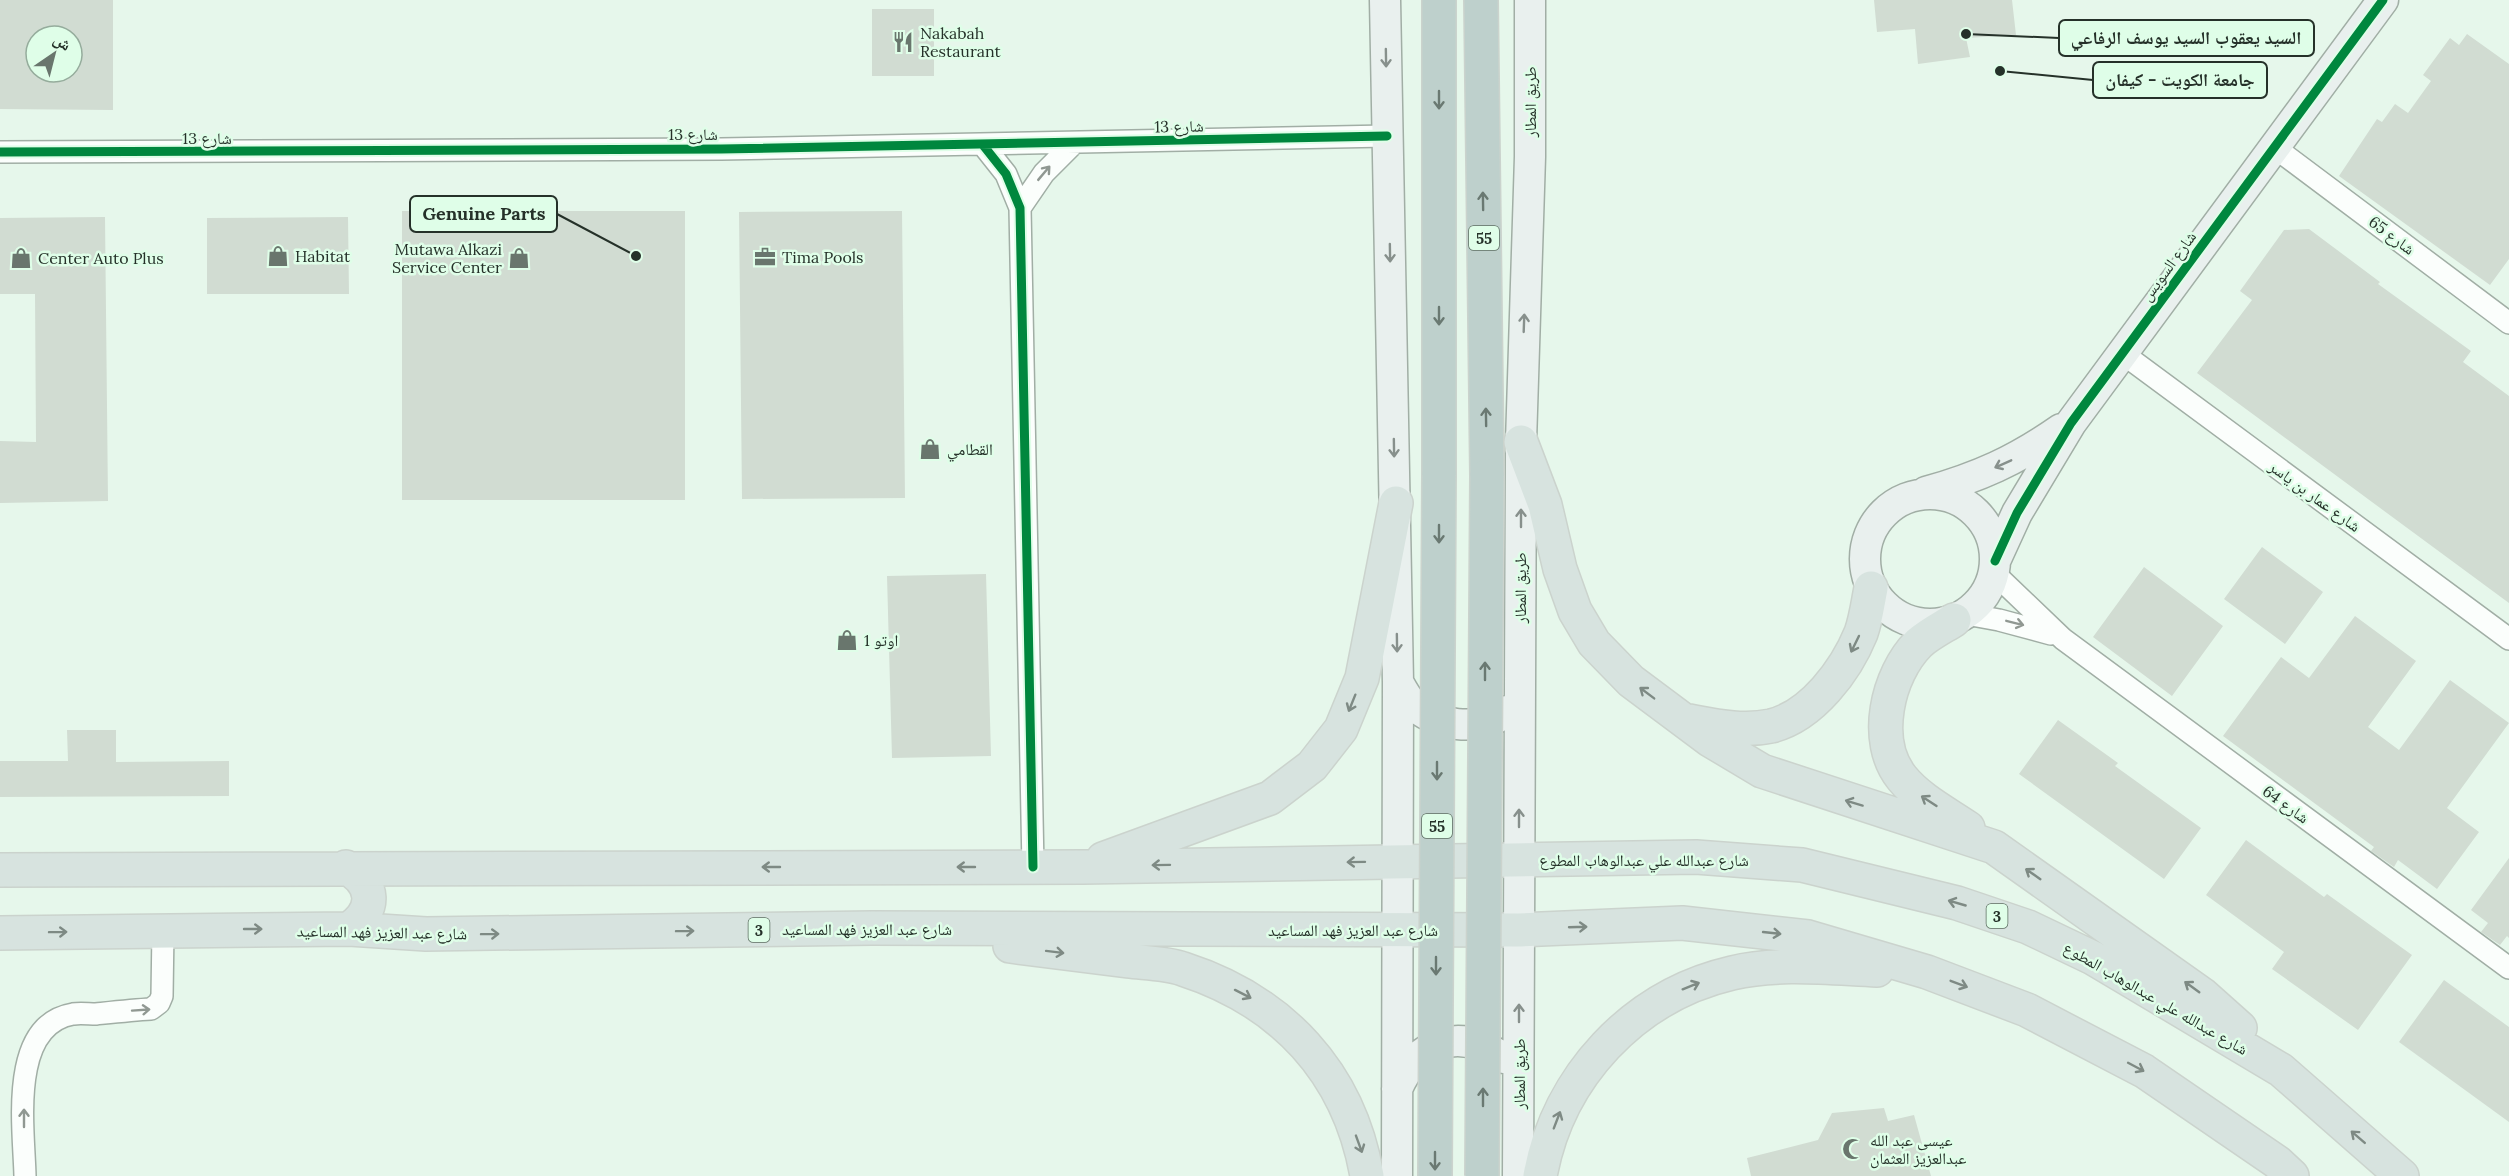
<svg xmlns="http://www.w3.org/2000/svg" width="2509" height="1176" font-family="Lora,'Noto Naskh Arabic',serif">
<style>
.building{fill:#d1dcd2;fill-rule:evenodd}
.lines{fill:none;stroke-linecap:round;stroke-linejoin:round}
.street-casing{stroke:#a1aea5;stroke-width:24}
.secondary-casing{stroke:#a1aea5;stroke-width:33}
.primary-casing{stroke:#cbd3cd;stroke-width:36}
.highway-casing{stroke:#cbd3cd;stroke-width:36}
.street{stroke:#fbfefc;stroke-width:21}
.secondary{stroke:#e9f0ee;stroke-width:30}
.primary{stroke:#d7e3df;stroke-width:33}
.highway{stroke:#bed0cc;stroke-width:33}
.highway-bridge-casing{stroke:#cbd3cd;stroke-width:36;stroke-linecap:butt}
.highway-bridge{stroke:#bed0cc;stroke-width:33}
.cycleway-casing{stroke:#dffee8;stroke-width:13}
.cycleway{stroke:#00873e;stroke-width:9}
.oneway{stroke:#87908c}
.oneway2{stroke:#6a7972}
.oneway3{stroke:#909892}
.oneway4{stroke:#7e8a84}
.labels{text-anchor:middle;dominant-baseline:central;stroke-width:5;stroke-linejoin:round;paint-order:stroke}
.shield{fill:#dffee8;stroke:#5d6e62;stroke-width:1.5}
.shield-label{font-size:15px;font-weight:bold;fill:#253129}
.poi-label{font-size:16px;fill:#253129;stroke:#dffee8;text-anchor:start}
.street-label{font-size:16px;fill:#253129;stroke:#dffee8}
.leader{fill:none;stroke:#253129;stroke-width:2}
.callout-dot{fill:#253129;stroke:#dffee8;stroke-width:2}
.callout{fill:#dffee8;stroke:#253129;stroke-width:2}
.callout-label{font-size:18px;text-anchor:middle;font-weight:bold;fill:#253129}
</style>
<rect width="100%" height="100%" fill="#e6f7eb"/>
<!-- building -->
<path class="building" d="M0 0H113V110L0 109ZM36 36H72V72H36Z
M1874 0H2012L2016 35 1966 38 1970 57 1918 64 1915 29 1877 32Z
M872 9H934V76H872Z
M2467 34 2509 64V259L2490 285 2339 176 2377 119 2382 122 2395 104 2408 113 2431 81 2423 75 2450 38 2459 45Z
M402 211H685V500H402Z
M902 211 905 498 742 499 739 212Z
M105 217 108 501 0 503V441L36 442 35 294H0V218Z
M348 217 349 294H207V218Z
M2309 229 2380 282 2378 284 2471 351 2463 362 2509 396V603L2197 373 2252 300 2240 291 2284 230Z
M2262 547 2323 592 2285 644 2224 599Z
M2144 567 2223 626 2172 696 2093 637Z
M986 574 991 756 892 758 887 576Z
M2355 616 2416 661 2368 727 2399 750 2450 680 2509 723 2447 808 2479 832 2437 889 2398 860 2394 867 2371 851 2374 847 2223 736 2281 657 2309 678Z
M2058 720 2118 763 2115 766 2201 828 2164 879 2019 774Z
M67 730H116V762L229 761V796L0 797V761H68Z
M2246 840 2324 897 2327 894 2412 955 2358 1030 2272 969 2284 952 2206 895Z
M2509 858V938L2507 936 2500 945 2481 932 2488 923 2471 910Z
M2444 980 2509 1027V1122L2399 1042Z
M1884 1108 1888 1121 1914 1115 1931 1176H1751L1747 1158 1818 1140 1832 1113Z"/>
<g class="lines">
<defs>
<path id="street" d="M983 145 1006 174 1020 208 1033 867
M2274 147 2509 323
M0 152 721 149 1387 136
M1020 208 1044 173 1074 143
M2122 353 2509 639
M1994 573 2063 639 2509 968
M1966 614 1999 620 2051 634
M25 1176C24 1129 8 1025 73 1014 80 1013 89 1014 96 1014 115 1012 133 1010 151 1009L159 1003 162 996 163 930"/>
<path id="secondary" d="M1385 0 1398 682 1397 1176
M1926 492C1979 477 2015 461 2061 429
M1865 559a65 65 0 1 1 130 0a65 65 0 1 1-130 0Z
M1995 561 2017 513 2071 423 2383 0
M1398 682C1402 689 1406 697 1411 702 1434 727 1480 733 1507 711
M1397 1089C1418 1041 1459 1026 1503 1058
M1518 1176 1521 442 1530 157V0"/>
<path id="primary" d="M1521 442 1545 505 1560 569 1575 611 1594 643 1631 681 1710 740 1762 771 1994 847 2203 995 2240 1028
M1954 620C1943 627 1929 634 1919 643 1887 675 1872 741 1902 778 1919 799 1946 813 1968 828
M1689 721C1716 726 1743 732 1771 726 1812 716 1846 670 1861 633 1866 619 1868 603 1871 588
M1103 859 1270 798 1312 766 1341 729 1362 678 1396 503
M346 867C375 884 377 910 349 929
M0 870 1083 867 1696 857 1802 865 1957 903 2028 927 2093 958 2281 1070 2402 1176
M0 933 349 929 426 934 872 928 1519 930 1682 923 1808 937 1927 972 2027 1010 2144 1071 2277 1162 2292 1176
M1010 946C1050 951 1089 956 1128 961 1146 963 1166 963 1183 969 1282 1001 1349 1072 1367 1176
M1540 1176C1558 1077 1633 996 1732 973 1778 962 1830 968 1877 970"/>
<path id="highway" d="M1439 0V475
M1481 0 1487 476"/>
</defs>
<!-- street casing -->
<use href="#street" class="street-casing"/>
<!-- secondary casing -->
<use href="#secondary" class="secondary-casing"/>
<!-- primary casing -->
<use href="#primary" class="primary-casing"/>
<!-- highway casing -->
<use href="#highway" class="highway-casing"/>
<!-- street -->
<use href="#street" class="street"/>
<!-- secondary -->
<use href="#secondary" class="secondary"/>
<!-- primary -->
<use href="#primary" class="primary"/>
<!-- highway -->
<use href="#highway" class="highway"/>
<defs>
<path id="highway-bridge" d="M1435 1176 1439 475
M1482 1176 1487 476"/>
</defs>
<!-- highway-bridge casing -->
<use href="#highway-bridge" class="highway-bridge-casing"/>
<!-- highway-bridge -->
<use href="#highway-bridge" class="highway-bridge"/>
<defs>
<path id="cycleway" d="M983 145 1006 174 1020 208 1033 867
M0 152 721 149 1387 136
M1995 561 2017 513 2071 423 2383 0"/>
</defs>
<!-- cycleway casing -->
<use href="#cycleway" class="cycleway-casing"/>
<!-- cycleway -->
<use href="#cycleway" class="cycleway"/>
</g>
<!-- one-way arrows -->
<defs><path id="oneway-shaft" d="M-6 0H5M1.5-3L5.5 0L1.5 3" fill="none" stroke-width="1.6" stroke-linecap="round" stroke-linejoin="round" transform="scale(1.5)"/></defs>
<g class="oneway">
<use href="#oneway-shaft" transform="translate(1386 58) rotate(89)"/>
<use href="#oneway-shaft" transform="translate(1390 253) rotate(89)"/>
<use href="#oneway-shaft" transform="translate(1524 323) rotate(-88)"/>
<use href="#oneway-shaft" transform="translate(1394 448) rotate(89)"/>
<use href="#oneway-shaft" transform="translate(2003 464) rotate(156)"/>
<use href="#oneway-shaft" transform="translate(1521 518) rotate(-90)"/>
<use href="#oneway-shaft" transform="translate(1397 643) rotate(89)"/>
<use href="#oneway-shaft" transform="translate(1519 818) rotate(-90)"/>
<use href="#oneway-shaft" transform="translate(1519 1013) rotate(-90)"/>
</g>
<g class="oneway2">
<use href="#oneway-shaft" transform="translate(1439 100) rotate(90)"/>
<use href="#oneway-shaft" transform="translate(1483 201) rotate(-91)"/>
<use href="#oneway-shaft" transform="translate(1439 316) rotate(90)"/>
<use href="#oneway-shaft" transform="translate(1486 417) rotate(-91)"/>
<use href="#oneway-shaft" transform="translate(1439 534) rotate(90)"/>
<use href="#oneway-shaft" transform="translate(1485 671) rotate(-90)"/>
<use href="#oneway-shaft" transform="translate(1437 771) rotate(90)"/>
<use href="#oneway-shaft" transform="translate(1436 966) rotate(90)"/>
<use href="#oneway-shaft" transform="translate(1483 1097) rotate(-90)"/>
<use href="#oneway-shaft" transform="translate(1435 1161) rotate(90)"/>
</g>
<g class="oneway3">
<use href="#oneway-shaft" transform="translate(1044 173) rotate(-50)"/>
<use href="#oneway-shaft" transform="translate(2015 623) rotate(14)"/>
<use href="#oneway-shaft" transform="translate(141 1010) rotate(-4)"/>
<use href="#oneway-shaft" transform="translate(24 1118) rotate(-90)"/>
</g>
<g class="oneway4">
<use href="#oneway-shaft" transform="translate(1855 644) rotate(116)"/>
<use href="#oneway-shaft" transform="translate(1647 693) rotate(-143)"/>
<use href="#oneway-shaft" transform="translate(1352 703) rotate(112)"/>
<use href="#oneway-shaft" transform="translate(1929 801) rotate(-147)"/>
<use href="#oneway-shaft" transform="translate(1854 803) rotate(-163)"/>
<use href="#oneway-shaft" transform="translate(1356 862) rotate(179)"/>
<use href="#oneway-shaft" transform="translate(1161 865) rotate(179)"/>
<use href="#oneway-shaft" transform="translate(771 867) rotate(180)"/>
<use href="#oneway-shaft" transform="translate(966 867) rotate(180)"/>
<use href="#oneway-shaft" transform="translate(2033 874) rotate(-145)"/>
<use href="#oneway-shaft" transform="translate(1957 903) rotate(-164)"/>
<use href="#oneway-shaft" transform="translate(1578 927) rotate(-2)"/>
<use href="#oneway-shaft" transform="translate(253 929)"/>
<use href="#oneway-shaft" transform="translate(685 931) rotate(-1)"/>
<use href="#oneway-shaft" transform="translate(58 932) rotate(-1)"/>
<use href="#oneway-shaft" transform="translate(1772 933) rotate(6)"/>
<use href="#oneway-shaft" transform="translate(490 934) rotate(-1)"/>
<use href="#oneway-shaft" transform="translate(1055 952) rotate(7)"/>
<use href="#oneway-shaft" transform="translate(1959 984) rotate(21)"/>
<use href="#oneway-shaft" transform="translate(1691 986) rotate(-22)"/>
<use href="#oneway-shaft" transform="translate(2192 987) rotate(-144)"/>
<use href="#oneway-shaft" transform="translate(1243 994) rotate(27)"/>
<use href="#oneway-shaft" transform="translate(2136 1067) rotate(28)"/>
<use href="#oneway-shaft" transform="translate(1557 1120) rotate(-69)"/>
<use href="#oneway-shaft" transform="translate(2358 1137) rotate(-139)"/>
<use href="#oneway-shaft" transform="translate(1359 1144) rotate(70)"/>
</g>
<!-- icons -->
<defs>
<symbol id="restaurant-bare" viewBox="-9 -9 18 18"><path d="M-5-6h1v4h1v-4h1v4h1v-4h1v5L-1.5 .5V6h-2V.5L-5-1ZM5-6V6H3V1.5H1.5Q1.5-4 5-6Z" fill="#69766d" stroke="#dffee8" stroke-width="2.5" paint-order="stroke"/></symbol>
<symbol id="shop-bare" viewBox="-9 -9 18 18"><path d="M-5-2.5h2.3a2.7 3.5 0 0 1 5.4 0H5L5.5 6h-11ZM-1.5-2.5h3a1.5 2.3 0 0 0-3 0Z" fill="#69766d" stroke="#dffee8" stroke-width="2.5" paint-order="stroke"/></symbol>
<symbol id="office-bare" viewBox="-9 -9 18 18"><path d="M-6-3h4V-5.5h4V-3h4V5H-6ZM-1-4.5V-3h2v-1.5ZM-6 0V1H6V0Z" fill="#69766d" stroke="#dffee8" stroke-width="2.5" paint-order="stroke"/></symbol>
<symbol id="mosque-bare" viewBox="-9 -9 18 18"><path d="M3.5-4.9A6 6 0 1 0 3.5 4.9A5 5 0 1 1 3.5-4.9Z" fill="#69766d" stroke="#dffee8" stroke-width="2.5" paint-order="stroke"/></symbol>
</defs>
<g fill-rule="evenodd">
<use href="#restaurant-bare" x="888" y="27" width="30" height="30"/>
<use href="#shop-bare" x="263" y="241" width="30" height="30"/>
<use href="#office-bare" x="750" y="242" width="30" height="30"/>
<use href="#shop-bare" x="6" y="243" width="30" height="30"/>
<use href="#shop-bare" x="504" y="243" width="30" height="30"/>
<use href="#shop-bare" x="915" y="434" width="30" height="30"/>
<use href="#shop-bare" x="832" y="625" width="30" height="30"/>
<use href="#mosque-bare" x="1838" y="1134" width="30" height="30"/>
</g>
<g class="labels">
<!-- shield labels -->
<g class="shield">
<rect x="1469" y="226" width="30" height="24" rx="4.5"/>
<rect x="1422" y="814" width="30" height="24" rx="4.5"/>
<rect x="1986.5" y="904" width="21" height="24" rx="4.5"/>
<rect x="748.5" y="918" width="21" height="24" rx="4.5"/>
</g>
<g class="shield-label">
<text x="1484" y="238">55</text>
<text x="1437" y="826">55</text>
<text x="1997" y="916">3</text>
<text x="759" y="930">3</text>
</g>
<!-- poi labels -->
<g class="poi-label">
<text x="920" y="33">Nakabah<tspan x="920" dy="18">Restaurant</tspan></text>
<text x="502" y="249" text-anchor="end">Mutawa Alkazi<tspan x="502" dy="18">Service Center</tspan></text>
<text x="295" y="256">Habitat</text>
<text x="782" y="257">Tima Pools</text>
<text x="38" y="258">Center Auto Plus</text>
<text x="947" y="449">القطامي</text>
<text x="864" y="640">اوتو 1</text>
<text x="1870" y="1140">عيسى عبد الله<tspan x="1870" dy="18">عبدالعزيز العثمان</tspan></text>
</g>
<!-- street labels -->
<g class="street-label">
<text transform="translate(1530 102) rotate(-90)">طريق المطار</text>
<text transform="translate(1179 126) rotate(-1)">شارع 13</text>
<text x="693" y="134">شارع 13</text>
<text x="207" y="138">شارع 13</text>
<text transform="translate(2392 235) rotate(37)">شارع 65</text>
<text transform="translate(2168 266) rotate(-54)">شارع السويس</text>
<text transform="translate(2315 496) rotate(36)">شارع عمار بن ياسر</text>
<text transform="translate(1520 588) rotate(-90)">طريق المطار</text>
<text transform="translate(2286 804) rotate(36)">شارع 64</text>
<text x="1644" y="860">شارع عبدالله علي عبدالوهاب المطوع</text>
<text x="867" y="929">شارع عبد العزيز فهد المساعيد</text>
<text x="1353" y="930">شارع عبد العزيز فهد المساعيد</text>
<text transform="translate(382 932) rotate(1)">شارع عبد العزيز فهد المساعيد</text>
<text transform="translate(2156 998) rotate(30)">شارع عبدالله علي عبدالوهاب المطوع</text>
<text transform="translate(1519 1074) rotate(-90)">طريق المطار</text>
</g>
</g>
<!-- callouts -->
<path class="leader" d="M1966 34L2059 38M2000 71L2093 80M636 256L557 214"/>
<g class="callout-dot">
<circle cx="1966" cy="34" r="6"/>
<circle cx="2000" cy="71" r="6"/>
<circle cx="636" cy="256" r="6"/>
</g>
<g class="callout">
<rect x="2059" y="20" width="255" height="36" rx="6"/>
<rect x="2093" y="62" width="174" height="36" rx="6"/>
<rect x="410" y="196" width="147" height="36" rx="6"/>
</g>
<g class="callout-label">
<text x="2186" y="44">السيد يعقوب السيد يوسف الرفاعي</text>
<text x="2180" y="86">جامعة الكويت - كيفان</text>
<text x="484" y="220">Genuine Parts</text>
</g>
<!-- north arrow -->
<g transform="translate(54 54) rotate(35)"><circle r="28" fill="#dffee8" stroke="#95ac9c" stroke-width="1.5"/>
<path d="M0-4.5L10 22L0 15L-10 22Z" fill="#69766d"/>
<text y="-9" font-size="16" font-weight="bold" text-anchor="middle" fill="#253129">ش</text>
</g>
</svg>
